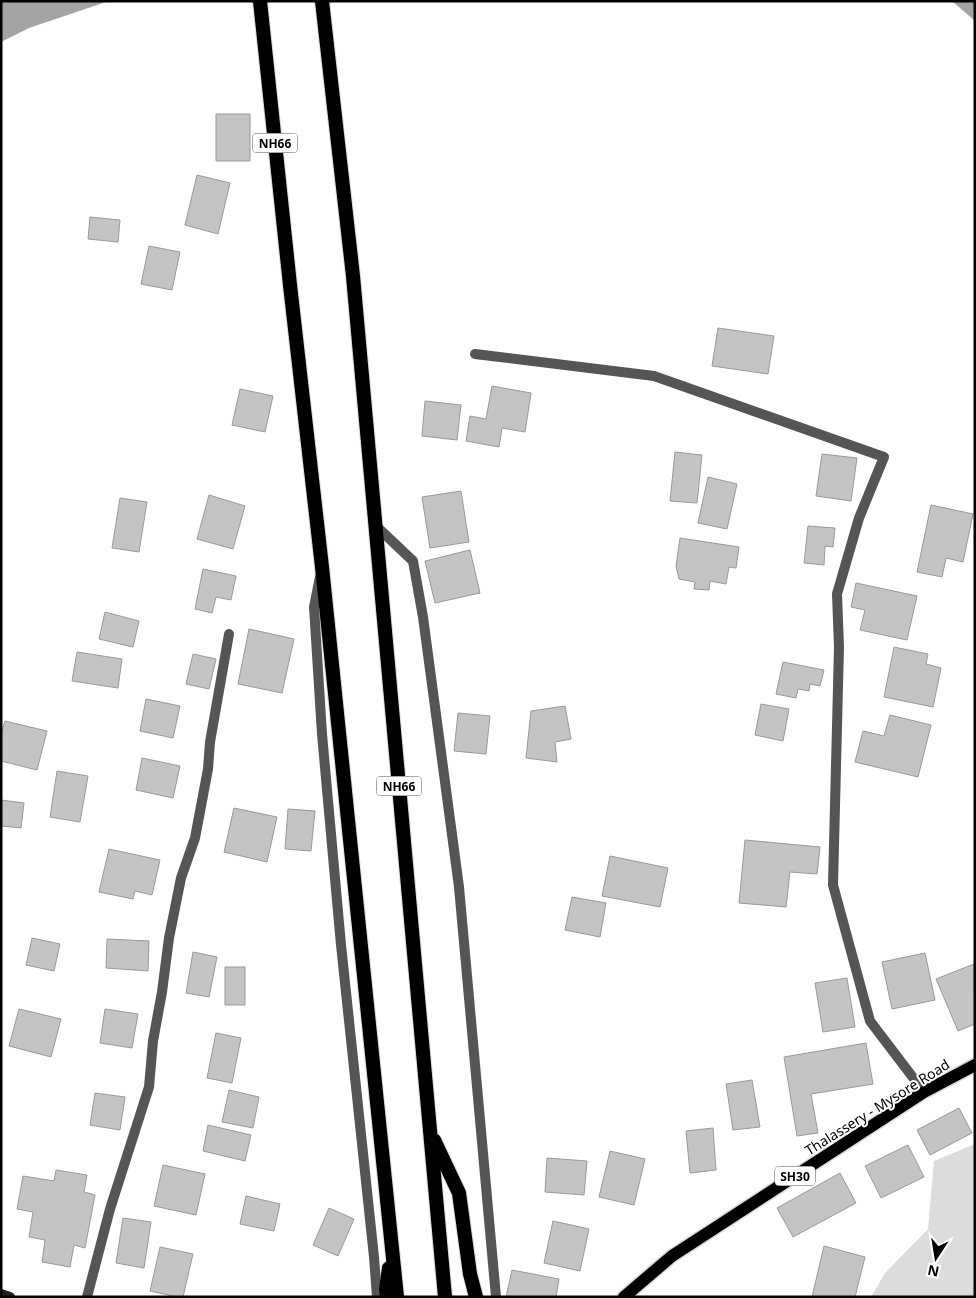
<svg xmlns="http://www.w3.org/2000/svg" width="976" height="1298" font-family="'Noto Sans',sans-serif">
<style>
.green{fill:#dcdcdc}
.water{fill:#a3a3a3}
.building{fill:#c4c4c4;stroke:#999}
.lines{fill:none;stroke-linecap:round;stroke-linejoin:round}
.primary-casing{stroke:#dbdbdb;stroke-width:15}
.trunk-casing{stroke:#dbdbdb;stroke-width:16}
.minor{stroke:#555;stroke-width:10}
.tertiary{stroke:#555;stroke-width:10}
.secondary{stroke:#222;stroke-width:10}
.primary{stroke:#000;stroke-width:12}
.trunk{stroke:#000;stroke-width:14}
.labels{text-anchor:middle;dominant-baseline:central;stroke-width:4;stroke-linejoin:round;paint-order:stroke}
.shield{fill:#fff;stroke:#4c4c4c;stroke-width:1}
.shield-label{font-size:12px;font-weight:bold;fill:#000}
.street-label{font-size:14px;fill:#000;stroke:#fff}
</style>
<rect width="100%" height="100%" fill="#fff"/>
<!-- green -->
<path class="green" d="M975 1144V1297H871L885 1273 928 1229 934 1161Z"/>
<!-- water -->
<path class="water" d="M1 1H109L29 28 1 42Z
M952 1H975V21Z"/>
<!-- building -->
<path class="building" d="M216 114H250V161H216Z
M197 175 230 183 218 234 185 225Z
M90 217 120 220 118 242 88 239Z
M149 246 180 252 172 290 141 284Z
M718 328 774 336 768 374 712 366Z
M492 386 531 393 525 432 502 428 499 447 466 441 470 416 486 419Z
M240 389 273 396 265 432 232 425Z
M425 401 461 405 457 440 422 436Z
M675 452 702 455 697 503 670 501Z
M822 454 857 458 851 501 816 496Z
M708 477 737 484 727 529 698 523Z
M461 491 469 542 430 548 422 497Z
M209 495 245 506 233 549 197 539Z
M120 498 147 502 139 552 112 548Z
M931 505 973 514 963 562 946 558 942 577 917 572Z
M808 526 835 528 833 547 825 546 824 565 804 563Z
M680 538 739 547 736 568 729 567 726 584 710 581 709 590 694 589 695 582 679 579 676 566Z
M470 550 480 593 435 603 425 561Z
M203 569 236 576 231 600 216 597 212 613 195 609Z
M856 583 917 596 907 640 860 630 865 610 851 607Z
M105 612 139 621 133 647 99 639Z
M249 629 294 639 282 693 238 684Z
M894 647 928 654 926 664 941 668 933 707 884 697Z
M77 652 122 659 118 688 72 681Z
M193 654 216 659 209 689 186 684Z
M783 662 824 670 820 686 810 684 809 691 798 689 796 698 776 694Z
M146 699 180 706 173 738 140 731Z
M761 704 789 709 783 741 755 735Z
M565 706 571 739 555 742 557 762 526 758 531 711Z
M458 713 490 716 486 754 454 751Z
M890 715 931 725 918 777 855 762 863 731 884 736Z
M5 721 47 731 37 770 1 761V734Z
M142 758 180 766 173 798 136 790Z
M57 771 88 776 80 822 50 817Z
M1 800 24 803 21 828 1 826Z
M234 808 277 817 267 862 224 852Z
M288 809 315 811 311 851 285 849Z
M745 840 820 847 817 874 790 872 786 907 739 903Z
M109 849 160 860 152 895 135 891 133 899 99 892Z
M610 856 668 868 660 907 602 896Z
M572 897 606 903 600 937 565 930Z
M32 938 60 944 54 971 26 965Z
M107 939 149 941 148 971 106 968Z
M193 952 217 957 209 997 186 993Z
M925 953 935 1000 892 1009 882 962Z
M974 964 975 1024 958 1031 936 979Z
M225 967H245V1005H225Z
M847 978 855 1027 823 1032 815 983Z
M19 1009 61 1019 51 1057 9 1046Z
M105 1009 138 1014 132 1048 100 1043Z
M216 1033 241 1038 232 1083 207 1078Z
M866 1043 873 1084 811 1094 818 1133 797 1136 784 1057Z
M752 1080 760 1127 733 1130 726 1084Z
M229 1090 259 1097 253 1128 222 1122Z
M95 1093 125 1097 120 1130 90 1125Z
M959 1108 972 1133 930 1155 917 1130Z
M208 1125 251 1135 245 1161 203 1151Z
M713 1128 716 1170 690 1173 686 1131Z
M908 1145 924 1177 881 1198 865 1166Z
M610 1151 645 1159 634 1205 599 1197Z
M547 1158 587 1161 584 1195 545 1192Z
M163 1165 205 1174 196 1215 154 1206Z
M56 1170 87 1175 84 1192 95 1195 85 1248 74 1245 70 1267 42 1262 45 1240 29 1237 33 1212 17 1209 23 1176 54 1181Z
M840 1173 856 1203 793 1237 777 1208Z
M246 1196 280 1204 274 1231 240 1224Z
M329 1208 354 1219 338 1256 313 1245Z
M123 1218 151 1222 144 1268 116 1263Z
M553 1221 589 1229 580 1271 544 1263Z
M824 1246 865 1257 855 1297H812Z
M160 1247 193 1254 183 1297H177L150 1291Z
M512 1270 559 1279 556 1297H506Z"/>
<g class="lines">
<defs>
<path id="primary" d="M624 1297 672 1256 924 1092 975 1065"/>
<path id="trunk" d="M260 1 290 285 322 567 397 1297
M322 1 353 276 445 1297
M434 1140 459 1193 470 1274 476 1297
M387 1297 386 1289 389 1268"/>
</defs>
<!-- primary casing -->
<use href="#primary" class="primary-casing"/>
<!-- trunk casing -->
<use href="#trunk" class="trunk-casing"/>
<!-- minor -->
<path class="minor" d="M475 354 654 376 884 457 859 518 837 594 839 647 833 885 870 1021 924 1092
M87 1297 110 1209 149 1087 153 1041 162 992 169 938 181 878 195 838 208 769 210 742 229 634"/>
<!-- tertiary -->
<path class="tertiary" d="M375 525 413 561 423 617 459 887 496 1297
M320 577 314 607 322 734 341 945 374 1257 377 1297"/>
<!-- secondary -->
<path class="secondary" d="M1 1294 10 1297"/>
<!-- primary -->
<use href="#primary" class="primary"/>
<!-- trunk -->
<use href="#trunk" class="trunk"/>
</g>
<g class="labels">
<!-- shield labels -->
<g class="shield">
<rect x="252.5" y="133.5" width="45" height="19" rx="4"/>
<rect x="376.5" y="776.5" width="45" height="19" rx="4"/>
<rect x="775" y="1166.5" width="40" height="19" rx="4"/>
</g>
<g class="shield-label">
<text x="275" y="143">NH66</text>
<text x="399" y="786">NH66</text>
<text x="795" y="1176">SH30</text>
</g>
<!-- street labels -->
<g class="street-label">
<text transform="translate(877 1107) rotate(-32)">Thalassery - Mysore Road</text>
</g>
</g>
<!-- border -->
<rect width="976" height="1298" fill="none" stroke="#000000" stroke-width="5"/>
<!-- north arrow -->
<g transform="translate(936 1258) rotate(192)" stroke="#ffffff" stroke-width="4" paint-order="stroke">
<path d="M0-4L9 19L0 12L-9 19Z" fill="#000000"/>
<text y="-8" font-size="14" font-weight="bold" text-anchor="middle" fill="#000000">N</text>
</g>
</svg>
